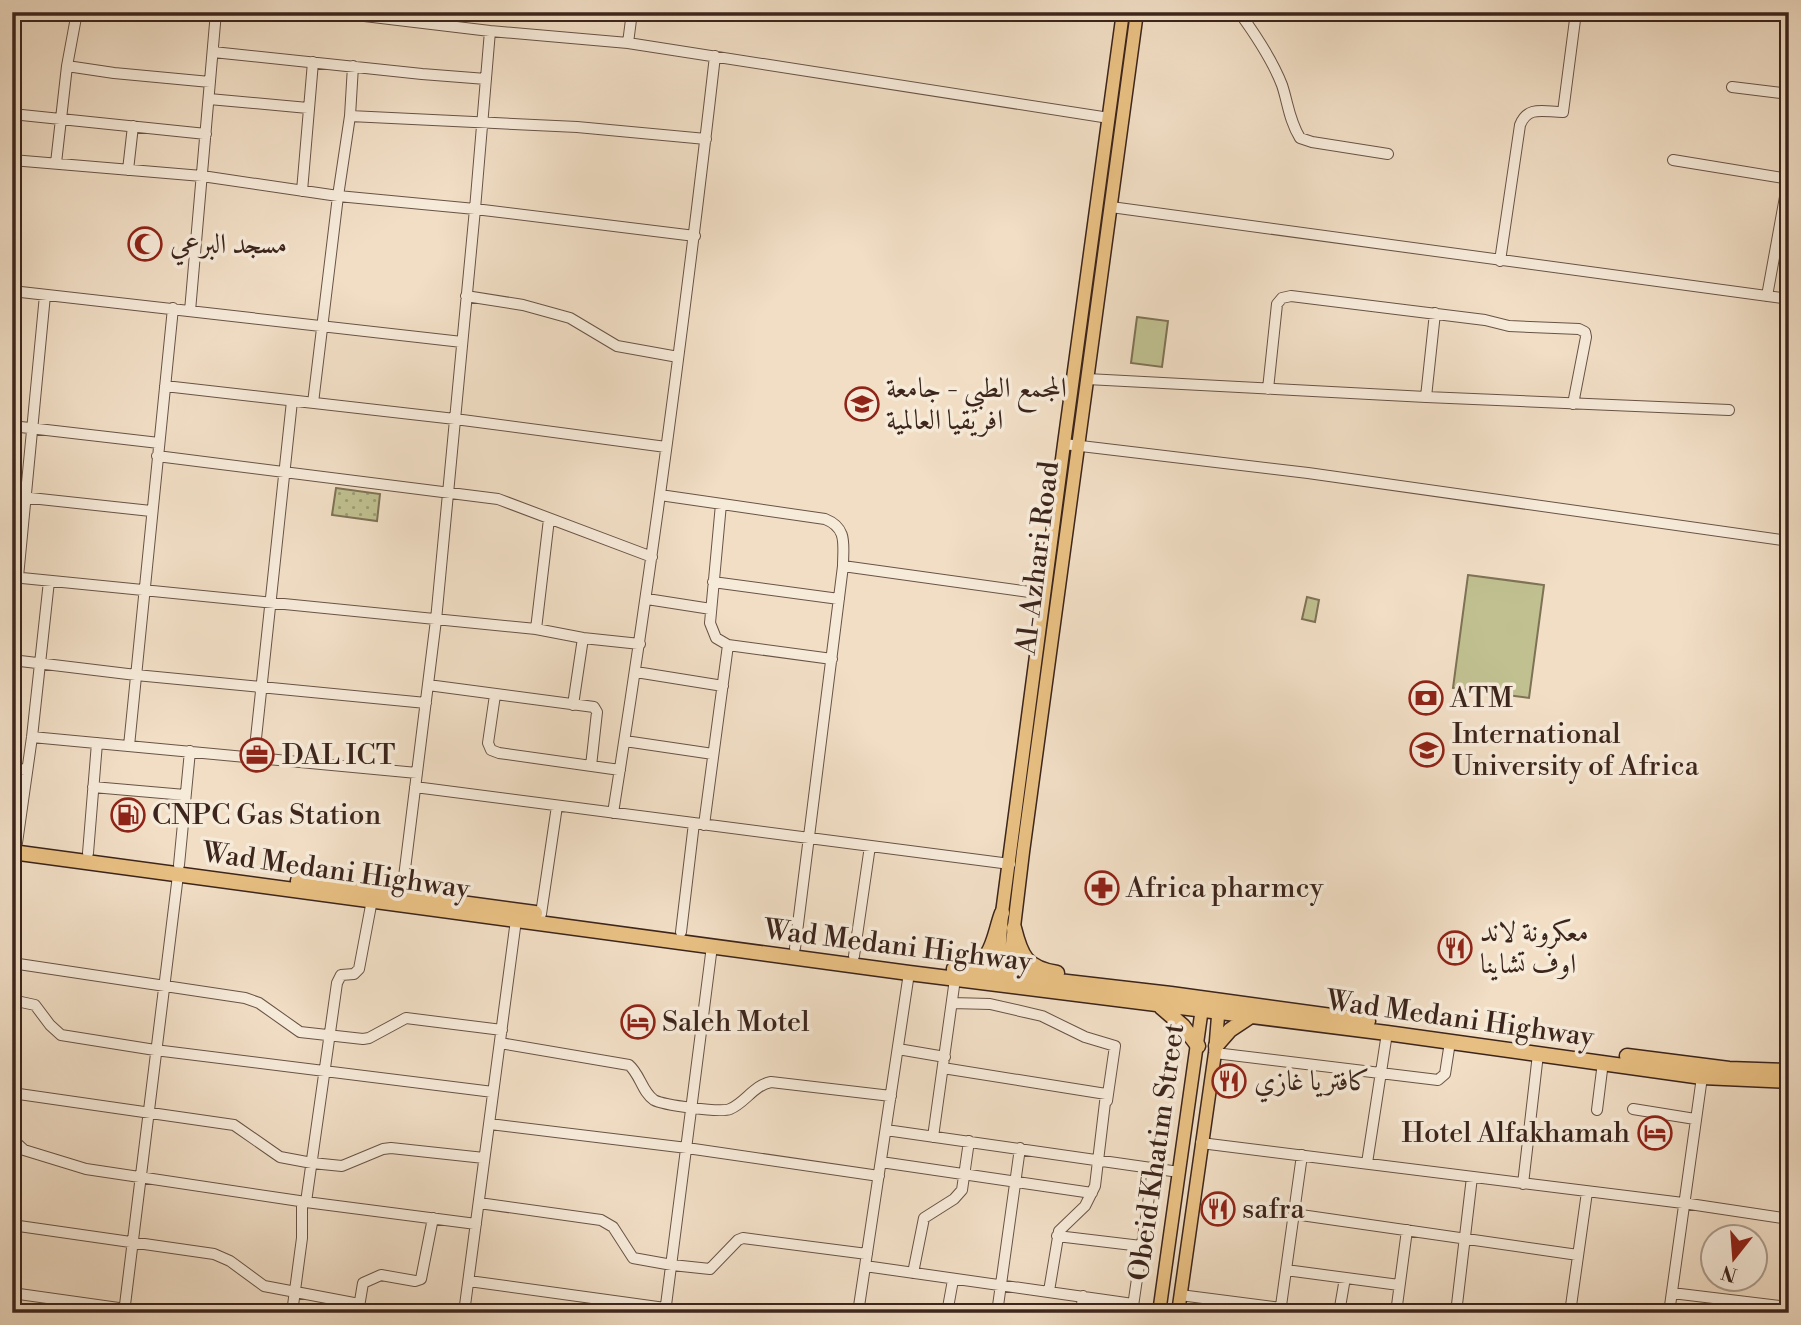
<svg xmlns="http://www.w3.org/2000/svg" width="1801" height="1325" font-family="'Libre Bodoni',Amiri,serif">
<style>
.grass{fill:url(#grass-dots);stroke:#7e7256;stroke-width:2}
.pitch{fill:#c0c090;stroke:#7e7256;stroke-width:2}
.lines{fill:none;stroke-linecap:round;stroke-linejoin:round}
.minor-casing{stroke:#695346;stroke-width:12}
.major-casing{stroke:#3c251c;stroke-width:15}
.highway-casing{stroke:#3c251c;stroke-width:17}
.minor{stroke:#f6ead9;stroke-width:10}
.major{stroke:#e8bf82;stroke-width:12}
.highway{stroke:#e8bf82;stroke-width:14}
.labels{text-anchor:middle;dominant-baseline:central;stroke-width:7;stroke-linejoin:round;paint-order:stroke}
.poi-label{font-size:28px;fill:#3c251c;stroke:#f6ead9;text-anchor:start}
.street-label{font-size:28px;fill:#3c251c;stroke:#f6ead9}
</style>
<defs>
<pattern id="grass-dots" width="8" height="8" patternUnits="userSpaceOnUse" patternTransform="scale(1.75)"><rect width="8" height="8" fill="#c0c090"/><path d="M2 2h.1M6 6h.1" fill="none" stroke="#9d9c75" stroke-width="1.8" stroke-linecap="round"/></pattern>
</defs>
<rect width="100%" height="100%" fill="#f1dec5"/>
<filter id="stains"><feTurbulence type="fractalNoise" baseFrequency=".00286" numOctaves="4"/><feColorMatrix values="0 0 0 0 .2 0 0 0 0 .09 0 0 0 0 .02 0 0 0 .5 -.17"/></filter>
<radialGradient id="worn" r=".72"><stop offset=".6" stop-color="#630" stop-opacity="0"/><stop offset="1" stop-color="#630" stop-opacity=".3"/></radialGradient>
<!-- grass -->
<path class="grass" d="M336 488 380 494 377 521 332 515Z"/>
<!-- pitch -->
<path class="pitch" d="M1137 317 1168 321 1162 367 1131 363Z
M1468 575 1544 585 1529 698 1453 688Z
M1307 597 1319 600 1315 622 1302 619Z"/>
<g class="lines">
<defs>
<path id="minor" d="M331 12 490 31 628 43 1109 118
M1239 12C1255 34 1272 59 1282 85 1288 103 1289 120 1300 138L1312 142 1388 154
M628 43 632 12
M213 52 422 74 486 79
M67 66 114 73 210 82
M1732 87 1789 94
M209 99 308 108
M12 114 206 134
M350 116 577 127 706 139
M12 160 202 176 338 196 475 209 695 236
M1673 160 1789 179
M56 163 67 66 77 12
M128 170 133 126
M302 191 313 62
M1111 207 1789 299
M1500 261 1520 125C1528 105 1544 112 1563 112L1576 12
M12 291 462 342
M466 296 523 305 570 318 617 346 678 357
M1767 296 1789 175
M190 311 216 12
M1087 379 1426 397 1729 410
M165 386 455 419 666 447
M1268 389 1277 304 1282 298 1291 296 1485 320 1509 326 1579 329 1585 332 1586 337 1573 404
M1426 397 1435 313
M313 403 338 196 350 116 353 66
M12 426 159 443
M1064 444 1308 473 1789 541
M157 456 498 499 652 557
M660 495 825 519C848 528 843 545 843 566L1044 594
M12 496 151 511
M721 504 710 623 716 638 728 645 832 659
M12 577 536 629 583 638 640 644
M18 577 45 295
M713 582 839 599
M647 599 711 609
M536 629 549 519
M12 660 136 675 426 703
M636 672 723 686
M428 685 594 707 597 712 591 766
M495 695 488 743 491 750 499 753 620 770
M573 705 583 638
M32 737 417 773
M625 741 713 754
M129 746 173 308
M254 757 292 401
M12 768 27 770
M93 787 185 795
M415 787 1010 864
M613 813C653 561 686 309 715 56
M704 825 728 645
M17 843 32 737 49 581
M88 853 97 743
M179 865 190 751
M401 901 436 620 475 209 490 31
M541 914 557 806
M681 932 694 823
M795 948 843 566
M854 956 870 846
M12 963 245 998 259 1003 300 1032 363 1039 369 1038 406 1018 502 1030
M12 1000 35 1005 50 1025 61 1035 155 1050 493 1092
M952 1003 990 1004 1042 1016 1085 1037 1115 1046 1107 1101
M500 1043 629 1065C640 1074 642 1092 654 1100 663 1105 720 1113 730 1109 745 1103 754 1085 771 1082L891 1096
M898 1049 945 1057
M1215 1053 1438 1080 1445 1074 1450 1042
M943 1068 1106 1094 1095 1186 1085 1206 1059 1231 1049 1291
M12 1093 234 1125 280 1157 312 1163 342 1166 383 1149 391 1148 484 1158
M1633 1109 1695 1119
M1597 1110 1603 1062
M490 1124 687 1148 879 1176
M886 1130 1179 1172
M933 1137 955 979
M12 1139 24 1150 86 1169 306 1202 476 1224
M1201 1143 1683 1203 1789 1219
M881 1162 1092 1193
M1367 1163 1387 1033
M1523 1184 1538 1054
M306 1202 337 983 341 975 354 974 359 969 372 900
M479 1203 601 1220 613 1227 633 1258 672 1265 710 1269 738 1240 743 1238 867 1254
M1294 1214 1578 1255
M12 1225 214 1254 230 1261 264 1286 359 1304
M1057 1236 1141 1246
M865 1266 1133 1304
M1286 1270 1399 1285
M913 1273 924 1218 954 1199 962 1190 969 1141
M469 1281 701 1313
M12 1293 154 1313
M1672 1293 1789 1307
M1180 1295 1281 1308
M124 1313 178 875
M292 1313 302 1238V1201
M358 1313 363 1283 381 1275 415 1281 421 1279 433 1218
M464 1313 516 920
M665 1313 712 946
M858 1313 909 973
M947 1313 953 1280
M997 1313 1020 1148
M1081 1313 1083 1296
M1132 1313 1153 1169
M1280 1313 1302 1155
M1339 1313 1345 1278
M1396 1313 1407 1230
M1456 1313 1472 1177
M1570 1313 1587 1192
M1669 1313 1702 1077"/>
<path id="major" d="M997 984 1002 913 1064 444 1123 12
M1007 985 1023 852 1137 12
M1159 1313 1203 1001
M1178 1313 1215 1053 1219 1004"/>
<path id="highway" d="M12 852 909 973 1387 1033 1702 1077 1789 1081
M298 881 535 913
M1014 928C1021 956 1026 968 1057 973
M965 968C994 962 993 937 1002 913
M954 969 1171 994 1368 1021
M1161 1007 1183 1026 1198 1046
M1216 1046 1230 1030 1251 1016
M1627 1056 1729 1069 1789 1071"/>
</defs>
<!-- minor casing -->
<use href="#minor" class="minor-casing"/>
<!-- major casing -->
<use href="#major" class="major-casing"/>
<!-- highway casing -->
<use href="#highway" class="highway-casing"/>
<!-- minor -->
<use href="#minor" class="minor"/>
<!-- major -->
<use href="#major" class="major"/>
<!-- highway -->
<use href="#highway" class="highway"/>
</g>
<!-- icons -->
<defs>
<symbol id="mosque-ring" viewBox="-11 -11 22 22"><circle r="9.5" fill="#f6ead9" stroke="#8f2418" stroke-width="1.5"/><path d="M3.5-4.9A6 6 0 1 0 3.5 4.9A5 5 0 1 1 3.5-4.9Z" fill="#8f2418"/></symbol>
<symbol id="university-ring" viewBox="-11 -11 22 22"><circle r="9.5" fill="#f6ead9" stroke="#8f2418" stroke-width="1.5"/><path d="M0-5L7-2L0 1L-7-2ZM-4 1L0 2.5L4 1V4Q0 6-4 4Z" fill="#8f2418"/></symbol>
<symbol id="bank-ring" viewBox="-11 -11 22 22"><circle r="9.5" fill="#f6ead9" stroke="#8f2418" stroke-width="1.5"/><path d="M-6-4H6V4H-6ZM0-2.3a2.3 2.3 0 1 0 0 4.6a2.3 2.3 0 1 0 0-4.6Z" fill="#8f2418"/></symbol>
<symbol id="office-ring" viewBox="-11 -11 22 22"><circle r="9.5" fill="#f6ead9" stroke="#8f2418" stroke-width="1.5"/><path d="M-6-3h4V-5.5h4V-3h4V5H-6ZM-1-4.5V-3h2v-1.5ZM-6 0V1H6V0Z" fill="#8f2418"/></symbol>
<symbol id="fuel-ring" viewBox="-11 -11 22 22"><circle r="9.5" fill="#f6ead9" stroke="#8f2418" stroke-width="1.5"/><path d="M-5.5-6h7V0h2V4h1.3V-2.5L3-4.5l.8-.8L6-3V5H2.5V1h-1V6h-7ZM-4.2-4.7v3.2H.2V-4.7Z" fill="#8f2418"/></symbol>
<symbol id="pharmacy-ring" viewBox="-11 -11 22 22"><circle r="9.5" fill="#f6ead9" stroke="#8f2418" stroke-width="1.5"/><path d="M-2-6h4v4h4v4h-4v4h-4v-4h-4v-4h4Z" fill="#8f2418"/></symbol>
<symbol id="restaurant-ring" viewBox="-11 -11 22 22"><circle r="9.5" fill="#f6ead9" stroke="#8f2418" stroke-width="1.5"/><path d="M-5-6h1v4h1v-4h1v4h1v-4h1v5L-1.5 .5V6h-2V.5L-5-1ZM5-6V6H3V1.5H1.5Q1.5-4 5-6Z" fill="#8f2418"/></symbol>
<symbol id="hotel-ring" viewBox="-11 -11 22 22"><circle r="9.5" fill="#f6ead9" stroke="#8f2418" stroke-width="1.5"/><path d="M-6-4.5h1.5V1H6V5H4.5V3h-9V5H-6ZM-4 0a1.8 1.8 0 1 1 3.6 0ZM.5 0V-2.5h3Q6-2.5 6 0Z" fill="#8f2418"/></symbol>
</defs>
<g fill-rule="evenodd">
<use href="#mosque-ring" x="126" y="225" width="38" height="38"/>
<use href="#university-ring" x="843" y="385" width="38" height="38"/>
<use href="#bank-ring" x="1407" y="679" width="38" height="38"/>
<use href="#university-ring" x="1408" y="731" width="38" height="38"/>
<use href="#office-ring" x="238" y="736" width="38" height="38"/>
<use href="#fuel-ring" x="109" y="796" width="38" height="38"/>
<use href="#pharmacy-ring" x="1083" y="869" width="38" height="38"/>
<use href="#restaurant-ring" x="1436" y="929" width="38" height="38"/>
<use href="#hotel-ring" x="619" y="1003" width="38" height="38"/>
<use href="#restaurant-ring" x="1210" y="1062" width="38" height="38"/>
<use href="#hotel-ring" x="1636" y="1114" width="38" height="38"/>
<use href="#restaurant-ring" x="1199" y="1190" width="38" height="38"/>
</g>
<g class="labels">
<!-- poi labels -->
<g class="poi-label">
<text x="170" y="244">مسجد البرعي</text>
<text x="886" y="388">المجمع الطبي - جامعة<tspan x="886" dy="32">افريقيا العالمية</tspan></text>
<text x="1450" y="698">ATM</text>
<text x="1452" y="734">International<tspan x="1452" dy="32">University of Africa</tspan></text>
<text x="282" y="755">DAL ICT</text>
<text x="152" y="815">CNPC Gas Station</text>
<text x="1126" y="888">Africa pharmcy</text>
<text x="1480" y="932">معكرونة لاند<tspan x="1480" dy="32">اوف تشاينا</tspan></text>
<text x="662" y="1022">Saleh Motel</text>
<text x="1254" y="1081">كافتريا غازي</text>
<text x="1630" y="1133" text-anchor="end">Hotel Alfakhamah</text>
<text x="1242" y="1209">safra</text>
</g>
<!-- street labels -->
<g class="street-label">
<text transform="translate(1038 558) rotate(-83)">Al-Azhari Road</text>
<text transform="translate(336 871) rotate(8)">Wad Medani Highway</text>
<text transform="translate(898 946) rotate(7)">Wad Medani Highway</text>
<text transform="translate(1460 1019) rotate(8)">Wad Medani Highway</text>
<text transform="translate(1157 1152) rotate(-82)">Obeid Khatim Street</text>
</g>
</g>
<!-- margin -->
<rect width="1801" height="1325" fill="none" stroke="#f1dec5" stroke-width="42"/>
<rect x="14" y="14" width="1773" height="1297" fill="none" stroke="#3c251c" stroke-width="3.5"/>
<rect x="21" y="21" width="1759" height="1283" fill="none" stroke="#3c251c" stroke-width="2"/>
<!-- north arrow -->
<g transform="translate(1734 1258) rotate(197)"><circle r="33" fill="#f6ead9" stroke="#ac9b8d" stroke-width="2"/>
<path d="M0-5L12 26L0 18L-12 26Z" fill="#8f2418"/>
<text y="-10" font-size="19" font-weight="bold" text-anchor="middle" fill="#3c251c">N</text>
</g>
<rect width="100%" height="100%" filter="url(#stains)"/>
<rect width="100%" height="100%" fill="url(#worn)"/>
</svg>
